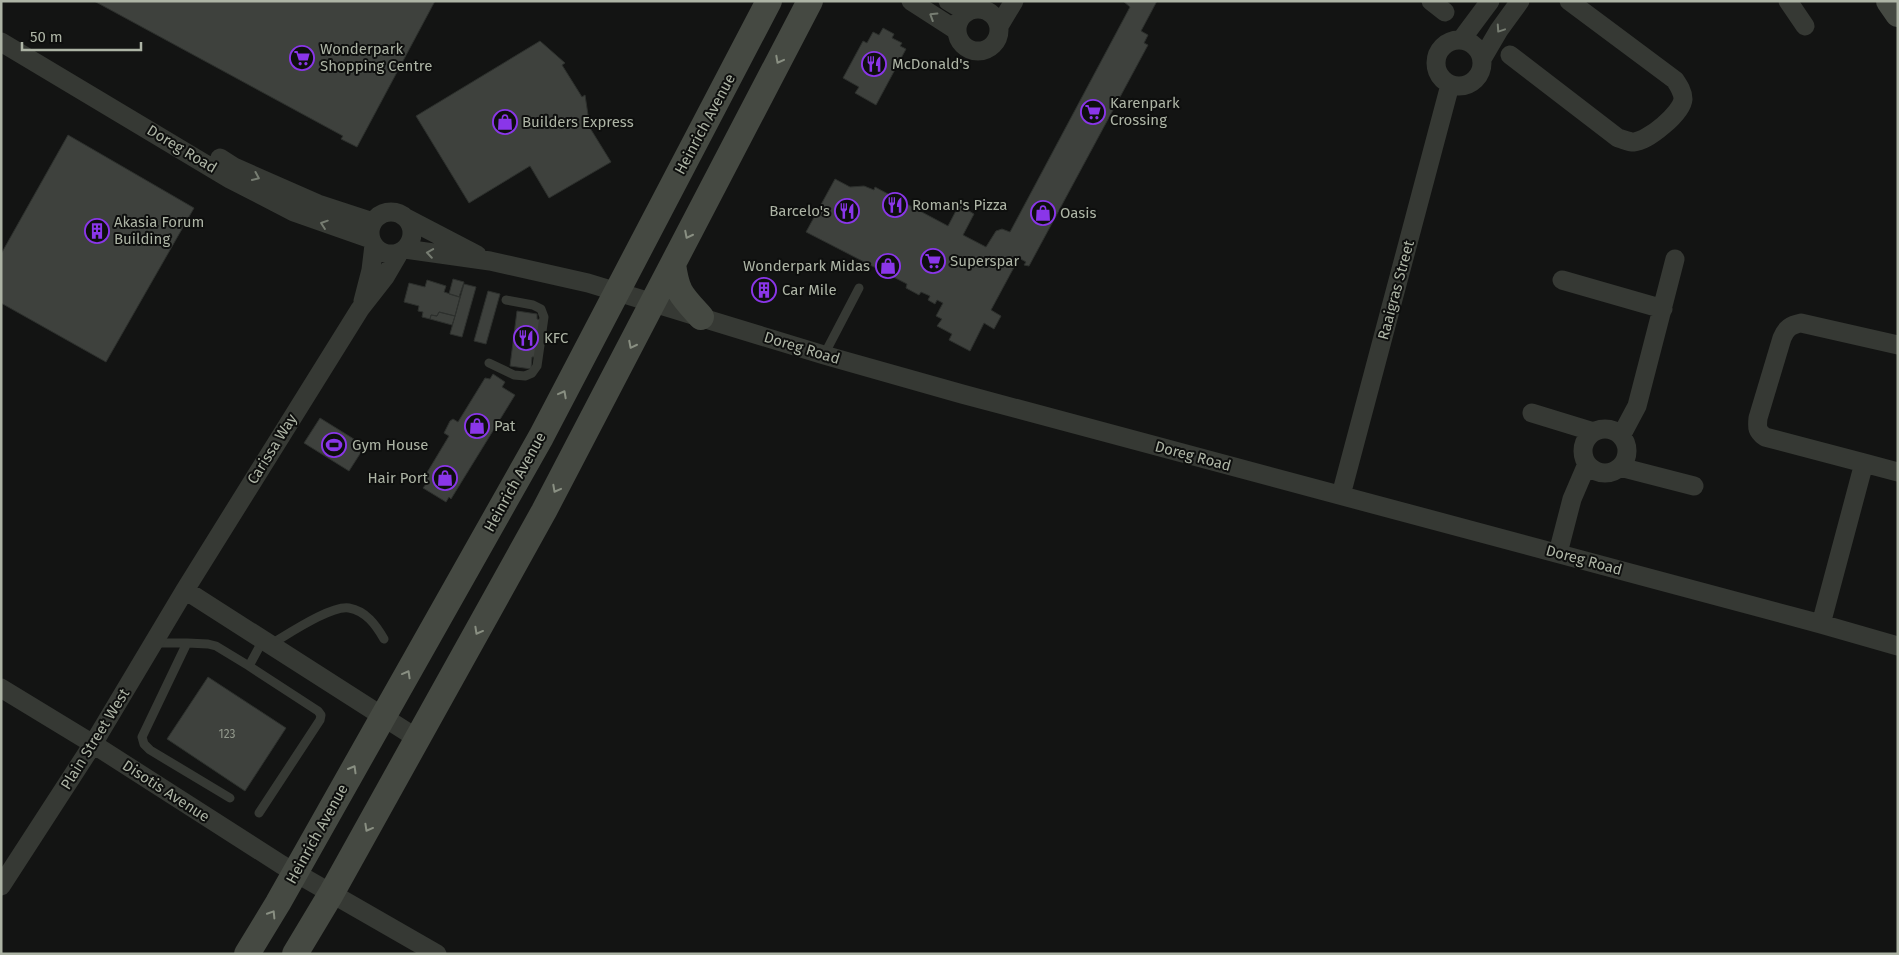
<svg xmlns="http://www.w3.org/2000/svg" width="1899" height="955" font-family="'Fira Sans',sans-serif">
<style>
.building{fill:#3e413d;stroke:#2d302d}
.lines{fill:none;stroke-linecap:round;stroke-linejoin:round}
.lane{stroke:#363934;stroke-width:9}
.street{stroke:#363934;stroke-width:19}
.secondary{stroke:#454942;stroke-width:26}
.oneway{stroke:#777d72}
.oneway2{stroke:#898f82}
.labels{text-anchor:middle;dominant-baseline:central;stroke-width:4;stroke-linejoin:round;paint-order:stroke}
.number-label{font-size:12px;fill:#91978b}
.poi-label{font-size:15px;fill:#adb4a5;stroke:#0e0f0e;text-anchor:start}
.street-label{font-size:15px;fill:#adb4a5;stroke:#0e0f0e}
</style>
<rect width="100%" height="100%" fill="#131413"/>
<!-- building -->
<path class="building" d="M94 1H435L357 147 341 139 343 136Z
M1123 1H1157L1141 31 1148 35 1144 43 1148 45 1029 266 1024 265 1026 262 1019 258 991 310 1001 316 994 329 984 323 970 351 949 340 952 334 937 326 942 319 936 316 943 303 937 300 935 304 928 300 930 296 921 292 919 295 906 288 907 284 806 232 835 179 850 187 864 186 874 190 875 187 948 226 959 205 974 214 963 235 986 247 996 231 1002 229 1010 232 1130 7Z
M883 28 894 34 892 38 902 43 900 46 906 49 876 105 855 93 859 87 843 78 863 41 867 43 873 32 879 35Z
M540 41 565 63 562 65 582 97 585 95 590 128 611 162 549 198 530 166 469 203 416 116Z
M68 135 194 208 106 362 1 303V254Z
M453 279 464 282 459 297 449 294Z
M427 280 446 286 444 292 460 297 455 316 439 312 437 316 431 315 430 319 422 317 423 312 418 311 419 306 404 302 409 283 425 287Z
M762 280 773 287 766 299 755 293Z
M464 284 476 287 462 337 450 334Z
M488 291 500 294 486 344 474 341Z
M517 311 537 314V319L541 320 536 357H532L531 369 510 366Z
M439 312 455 316 452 325 430 319 431 315 437 316Z
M493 374 505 382 502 387 515 395 451 499 449 497 446 502 423 488 426 484 422 481 449 436 444 433 450 421 453 419 458 422 485 378 490 379Z
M320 418 365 446 349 471 304 443Z
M208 677 286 728 245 791 167 739Z"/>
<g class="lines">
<!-- lane -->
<path class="lane" d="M824 355 859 288
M489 363 514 375 525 376 532 373 537 366 544 317 541 309 533 305 506 300
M153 643H187
M271 644C287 635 331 605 349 608 366 611 376 625 384 639
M230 798 150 750 144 744 142 737 187 643 208 644 216 646 249 666
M259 813 320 720 321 715 318 711 249 666 263 640"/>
<!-- street -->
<path class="street" d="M911 1 956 30
M948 1 966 12
M1431 1 1445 12
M1788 1 1805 26
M957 30a21 21 0 1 1 42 0a21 21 0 1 1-42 0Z
M999 26 1014 1
M1436 63a23 23 0 1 1 46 0a23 23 0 1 1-46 0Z
M1461 40 1490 1
M1 42 230 179 294 212 371 239
M1510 55 1618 138C1623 139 1628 142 1634 142 1648 141 1682 113 1683 99 1683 92 1679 86 1675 80L1569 1
M1482 59 1499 30 1520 1
M220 158 234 167 318 204 373 222
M370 233a21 21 0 1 1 42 0a21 21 0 1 1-42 0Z
M406 218 477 255
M405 249 490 261 588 283 824 355 962 394 1821 624 1898 646
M1562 280 1663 309
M363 301 371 270 374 245
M1532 413 1594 432
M1583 451a22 22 0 1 1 44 0a22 22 0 1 1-44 0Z
M1621 436 1637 406 1675 259
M1864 463 1898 472
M1620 467 1694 486
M1341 495 1450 85
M1558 553 1572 499 1587 464
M185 590 418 739
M1821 624 1864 463 1765 437C1757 431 1757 428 1758 418L1782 338C1786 328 1791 325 1801 323L1898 345
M1 688 93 744 282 865 437 954
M1 886 93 744 185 590 360 309 385 277 399 253"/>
<!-- secondary -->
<path class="secondary" d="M1889 1 1898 14
M673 264C677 293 681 295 701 317
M247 954 278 903 541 437 769 1
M295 954 331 894 544 511 810 1"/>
</g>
<!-- one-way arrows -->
<defs><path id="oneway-chevron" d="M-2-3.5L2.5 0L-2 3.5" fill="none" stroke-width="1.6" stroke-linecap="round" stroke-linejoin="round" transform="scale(1.25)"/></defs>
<g class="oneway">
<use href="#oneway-chevron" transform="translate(933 16) rotate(-148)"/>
<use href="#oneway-chevron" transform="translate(1500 29) rotate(124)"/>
<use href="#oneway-chevron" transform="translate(256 177) rotate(24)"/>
<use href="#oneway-chevron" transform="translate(324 224) rotate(-161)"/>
<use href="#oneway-chevron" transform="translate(430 253) rotate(-171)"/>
</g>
<g class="oneway2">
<use href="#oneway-chevron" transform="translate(779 60) rotate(118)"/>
<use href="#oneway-chevron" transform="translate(688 235) rotate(117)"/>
<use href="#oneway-chevron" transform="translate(632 345) rotate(117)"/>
<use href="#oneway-chevron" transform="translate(563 394) rotate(-62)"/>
<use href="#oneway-chevron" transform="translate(556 489) rotate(118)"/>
<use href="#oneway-chevron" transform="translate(478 631) rotate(119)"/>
<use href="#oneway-chevron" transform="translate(407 674) rotate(-61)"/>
<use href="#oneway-chevron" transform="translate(353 769) rotate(-60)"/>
<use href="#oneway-chevron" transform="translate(368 828) rotate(119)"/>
<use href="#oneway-chevron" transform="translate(272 914) rotate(-58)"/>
</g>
<!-- icons -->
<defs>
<symbol id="supermarket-ring" viewBox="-11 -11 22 22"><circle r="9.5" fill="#0e0f0e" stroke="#8a36e9" stroke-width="1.5"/><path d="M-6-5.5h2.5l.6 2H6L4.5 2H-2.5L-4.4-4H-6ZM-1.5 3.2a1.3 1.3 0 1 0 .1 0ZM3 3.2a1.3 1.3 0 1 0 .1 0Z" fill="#8a36e9"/></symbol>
<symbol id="restaurant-ring" viewBox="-11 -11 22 22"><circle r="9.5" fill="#0e0f0e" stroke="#8a36e9" stroke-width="1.5"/><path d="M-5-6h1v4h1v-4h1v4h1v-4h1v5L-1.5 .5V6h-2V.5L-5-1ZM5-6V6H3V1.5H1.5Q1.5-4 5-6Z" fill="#8a36e9"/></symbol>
<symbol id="shop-ring" viewBox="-11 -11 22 22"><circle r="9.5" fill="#0e0f0e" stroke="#8a36e9" stroke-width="1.5"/><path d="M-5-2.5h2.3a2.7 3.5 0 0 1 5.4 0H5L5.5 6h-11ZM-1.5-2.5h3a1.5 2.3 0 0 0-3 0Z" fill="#8a36e9"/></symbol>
<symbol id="building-ring" viewBox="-11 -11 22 22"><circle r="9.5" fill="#0e0f0e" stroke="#8a36e9" stroke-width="1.5"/><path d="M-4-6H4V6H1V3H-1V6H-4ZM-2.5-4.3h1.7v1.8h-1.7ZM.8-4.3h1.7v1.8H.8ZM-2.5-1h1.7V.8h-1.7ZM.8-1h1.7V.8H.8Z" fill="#8a36e9"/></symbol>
<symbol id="stadium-ring" viewBox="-11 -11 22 22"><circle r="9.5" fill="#0e0f0e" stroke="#8a36e9" stroke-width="1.5"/><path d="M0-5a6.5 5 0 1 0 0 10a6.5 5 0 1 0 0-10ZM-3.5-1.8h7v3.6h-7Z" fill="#8a36e9"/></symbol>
</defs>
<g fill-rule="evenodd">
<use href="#supermarket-ring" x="288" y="44" width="28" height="28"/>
<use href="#restaurant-ring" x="860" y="50" width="28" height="28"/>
<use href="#supermarket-ring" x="1079" y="98" width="28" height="28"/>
<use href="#shop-ring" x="491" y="108" width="28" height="28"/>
<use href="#restaurant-ring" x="881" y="191" width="28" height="28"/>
<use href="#restaurant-ring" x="833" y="197" width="28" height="28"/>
<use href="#shop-ring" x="1029" y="199" width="28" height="28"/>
<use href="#building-ring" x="83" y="217" width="28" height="28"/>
<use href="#supermarket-ring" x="919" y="247" width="28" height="28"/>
<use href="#shop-ring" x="874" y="252" width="28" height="28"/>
<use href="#building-ring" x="750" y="276" width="28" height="28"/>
<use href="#restaurant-ring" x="512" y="324" width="28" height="28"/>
<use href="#shop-ring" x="463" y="412" width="28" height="28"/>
<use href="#stadium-ring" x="320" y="431" width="28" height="28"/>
<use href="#shop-ring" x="431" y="464" width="28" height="28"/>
</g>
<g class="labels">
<!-- number labels -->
<g class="number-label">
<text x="227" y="734">123</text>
</g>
<!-- poi labels -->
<g class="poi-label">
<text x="320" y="49">Wonderpark<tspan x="320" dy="17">Shopping Centre</tspan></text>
<text x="892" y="64">McDonald's</text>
<text x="1110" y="103">Karenpark<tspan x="1110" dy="17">Crossing</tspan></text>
<text x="522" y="122">Builders Express</text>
<text x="912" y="205">Roman's Pizza</text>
<text x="830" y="211" text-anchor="end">Barcelo's</text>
<text x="1060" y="213">Oasis</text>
<text x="114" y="222">Akasia Forum<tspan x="114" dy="17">Building</tspan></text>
<text x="950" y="261">Superspar</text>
<text x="870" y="266" text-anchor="end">Wonderpark Midas</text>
<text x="782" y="290">Car Mile</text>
<text x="544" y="338">KFC</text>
<text x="494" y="426">Pat</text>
<text x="352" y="445">Gym House</text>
<text x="428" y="478" text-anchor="end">Hair Port</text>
</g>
<!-- street labels -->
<g class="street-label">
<text transform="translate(705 124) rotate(-62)">Heinrich Avenue</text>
<text transform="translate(182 149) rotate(31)">Doreg Road</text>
<text transform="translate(1396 290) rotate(-75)">Raaigras Street</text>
<text transform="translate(802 348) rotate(17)">Doreg Road</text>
<text transform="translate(272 449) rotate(-58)">Carissa Way</text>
<text transform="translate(1193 456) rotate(15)">Doreg Road</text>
<text transform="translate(515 482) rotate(-61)">Heinrich Avenue</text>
<text transform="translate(1584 560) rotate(15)">Doreg Road</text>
<text transform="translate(95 739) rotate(-58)">Plain Street West</text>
<text transform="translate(166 791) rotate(33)">Disotis Avenue</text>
<text transform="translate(317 834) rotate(-61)">Heinrich Avenue</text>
</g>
</g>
<!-- border -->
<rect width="1899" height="955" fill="none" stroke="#adb4a5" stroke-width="5"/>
<!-- scale -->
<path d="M22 42v8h119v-8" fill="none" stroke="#adb4a5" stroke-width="2.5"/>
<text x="30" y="42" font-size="15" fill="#adb4a5" stroke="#0e0f0e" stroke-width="4" paint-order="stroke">50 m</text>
</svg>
